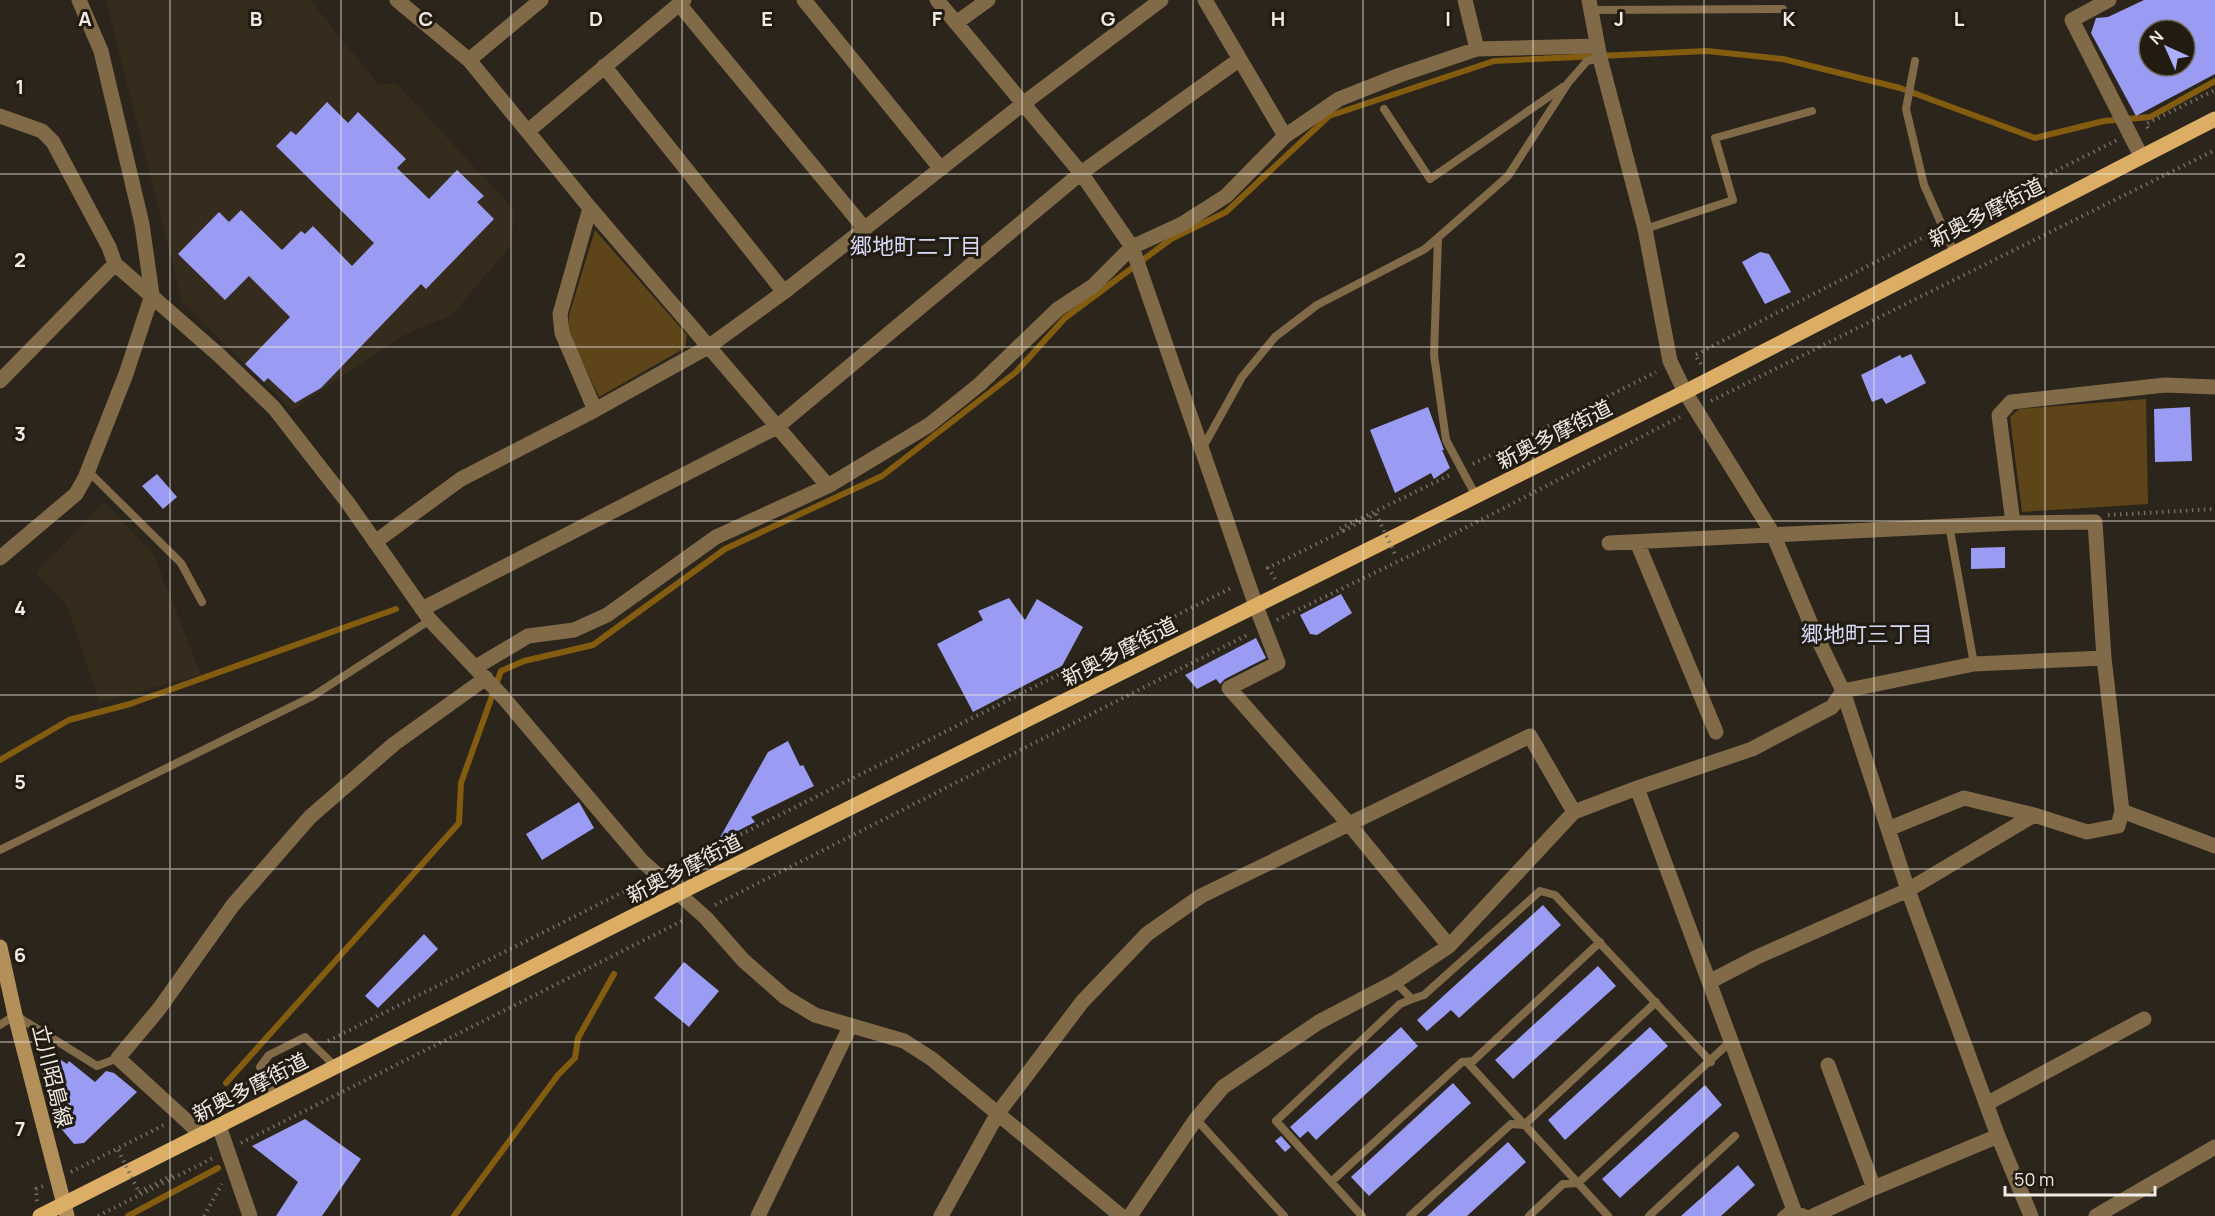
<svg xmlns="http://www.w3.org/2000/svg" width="2215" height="1216" font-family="Manrope,'Noto Sans JP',sans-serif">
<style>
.built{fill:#362c1d}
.green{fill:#5d4419}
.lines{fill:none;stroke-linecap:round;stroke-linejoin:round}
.stream{stroke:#835c10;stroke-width:6}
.building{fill:#999cf2;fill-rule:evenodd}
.path{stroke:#736e65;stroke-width:4;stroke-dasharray:1.5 4.5;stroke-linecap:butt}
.lane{stroke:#806a48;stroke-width:8}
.street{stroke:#806a48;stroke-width:15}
.secondary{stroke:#b39059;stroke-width:15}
.primary{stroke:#dbad65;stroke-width:15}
.path-bridge{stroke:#736e65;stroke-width:4;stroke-dasharray:1.5 4.5;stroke-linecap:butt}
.grid{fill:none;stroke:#f0ebe5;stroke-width:1.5;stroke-opacity:0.55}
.labels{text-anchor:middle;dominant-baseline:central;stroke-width:6;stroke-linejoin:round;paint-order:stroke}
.street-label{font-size:21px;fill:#f0ebe5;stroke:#221b12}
.neighbourhood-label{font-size:22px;fill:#d7daf7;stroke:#221b12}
.grid-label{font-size:20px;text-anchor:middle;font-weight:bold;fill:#f0ebe5;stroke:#221b12;stroke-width:6;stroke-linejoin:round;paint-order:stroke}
</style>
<rect width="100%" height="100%" fill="#2b251b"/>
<!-- built -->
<path class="built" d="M106 0H310L379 85 396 83 515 211 510 246 453 314 405 335 292 410 182 302Z
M104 502 154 555 201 675 100 702 66 604 36 573Z"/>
<!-- green -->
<path class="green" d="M595 230 687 335 685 348 599 397 569 333V315Z
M2146 399 2148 504 2022 512 2010 417 2019 409Z"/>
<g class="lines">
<!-- stream -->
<path class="stream" d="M0 760 69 720 130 704 396 609
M226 1083 459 823 461 783 501 671 524 661 593 645 725 549 882 476 1016 372 1065 318 1171 239 1226 212 1329 116 1494 61 1707 51 1783 59 1900 88 2035 138 2104 121 2150 117 2215 81
M128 1216 218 1168
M454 1216 558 1075 575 1058 578 1038 614 974"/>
</g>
<!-- building -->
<path class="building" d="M2144 0H2215V74L2136 116 2091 33 2096 18 2108 17ZM2149 30H2185V66H2149Z
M327 102 348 123 358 112 406 159 397 168 429 199 457 170 484 196 477 202 494 219 426 289 421 284 321 388 295 403 268 378 264 382 245 364 290 317 249 276 225 300 178 254 219 212 229 222 241 210 282 250 301 231 305 234 313 226 352 266 374 243 276 146 291 131 296 135Z
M1760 252 1769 254 1791 292 1765 304 1742 262Z
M1911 354 1926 383 1886 404 1882 398 1872 402 1861 375 1900 355 1902 358Z
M1428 407 1444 450H1442L1450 468 1434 479 1431 473 1395 493 1370 430Z
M2190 407 2192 461 2155 462 2154 409Z
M157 474 177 497 163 509 142 486Z
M2005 547V568L1971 569V548Z
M1341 594 1352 613 1317 635 1310 634 1300 615Z
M1009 598 1025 620 1037 599 1083 627 1062 666 973 712 937 644 983 620 978 611Z
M1256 638 1266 658 1225 679 1220 684 1216 679 1197 689 1185 675Z
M788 741 800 766 803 765 814 786 751 817 755 822 718 841 768 752Z
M579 802 594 828 542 860 526 834Z
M1543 905 1561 925 1459 1018 1451 1010 1427 1031 1417 1020Z
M424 934 438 949 378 1008 365 996Z
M684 962 719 991 689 1027 654 998Z
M1598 966 1616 986 1513 1079 1495 1060Z
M1401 1027 1418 1046 1316 1140 1308 1131 1300 1138 1290 1127Z
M1650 1027 1668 1046 1565 1140 1548 1120Z
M55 1056 67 1064 69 1061 95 1082 106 1071 114 1073 137 1092 84 1143 74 1144 59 1126 64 1122 60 1116 63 1113 47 1100 50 1098 44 1089 49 1084 41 1076Z
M1453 1083 1471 1103 1369 1196 1351 1177Z
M1705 1085 1722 1105 1620 1198 1602 1179Z
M305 1119 361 1159 322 1216H276L298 1182 252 1146Z
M1281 1136 1291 1147 1285 1152 1275 1141Z
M1508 1142 1526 1162 1467 1216H1427Z
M1738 1165 1755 1185 1721 1216H1681Z"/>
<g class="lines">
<!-- path -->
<path class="path" d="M2148 128 2146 124 2215 90
M1954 222 2117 140
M1701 364 1695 355 1932 233
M1711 401 2215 150
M1473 464 1656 372
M2108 515 2215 509
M1343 531 1376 514
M1275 579 1268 568 1343 531 1339 529 1450 475
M1277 620 1428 547 1680 417
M688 871 680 865 1233 587
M715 905 1249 634
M328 1041 635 886
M197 1108 251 1080
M241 1143 684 920
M71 1172 166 1124
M139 1192 173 1175 174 1178
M37 1201 36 1189 43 1186
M98 1216 213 1158
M204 1216 222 1184"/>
<!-- lane -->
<path class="lane" d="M1591 10 1783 9
M1915 61 1906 109 1924 185 1954 252
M1384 109 1430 179 1563 87
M1645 229 1733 200 1715 138 1812 111
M1438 238 1434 355 1446 440 1476 496
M1202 449 1242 377 1275 337 1317 305 1425 249 1508 176 1568 83 1587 61 1600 58
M88 471 181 563 202 602
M1949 525 1974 664
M0 850 313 696 430 620
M1412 999 1424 995 1540 891 1555 895 1711 1062
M0 1025 15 1015 97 1066 118 1058
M1467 1062 1608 1216
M275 1098 260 1067 269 1055 305 1037 336 1067
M1196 1119 1284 1216
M1331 1182 1462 1062 1473 1061 1600 942
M1362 1216 1276 1121 1400 1004 1412 999 1395 982
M1410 1216 1511 1124 1524 1125 1656 1002
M1529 1216 1563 1184 1578 1183 1731 1041
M1649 1216 1735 1136
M1781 1216 1793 1206"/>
<!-- street -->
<path class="street" d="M397 0 469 60 590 208 828 486
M804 0 941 169
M937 0 1081 173 1132 247 1256 606 1278 663 1229 688 1349 824 1449 946
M1205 0 1285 136
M1465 0 1477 49
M1589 0 1600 58 1645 229 1670 361 1685 392 1773 534 1813 629 1843 691 1908 890 1998 1136 2031 1216
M2109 0 2072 20 2141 156
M679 4 865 229
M956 23 988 0
M469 60 541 0
M604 66 784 292
M0 116 42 131 53 142 109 247 115 264 220 356 274 408 348 503 430 620 503 697 642 861 706 918 743 960 785 997 815 1015 904 1041 932 1059 1121 1216
M528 131 684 0
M590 208 560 314 562 333 595 410
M0 381 115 264
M2013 523 2095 522 2104 658
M375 542 461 479 595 410 708 347 784 292 1024 103 1161 0
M1637 542 1716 732
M1609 543 2013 523 1999 415 2011 402 2165 385 2215 387
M0 558 76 494 85 478 126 374 152 295 142 224 101 51 79 0
M422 609 777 427 1081 173 1240 59
M476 667 528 636 574 630 607 615 716 537 828 486 929 425 980 384 1058 309 1093 286 1132 247 1182 224 1226 196 1285 136 1339 99 1400 75 1477 49 1598 46
M1637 788 1795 1213 1803 1216
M2122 811 2215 846
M1709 982 1757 957 1908 890 2034 815
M1828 1065 1874 1188
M1986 1104 2144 1019
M219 1126 250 1216
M202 1135 118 1058 159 1009 233 905 310 817 394 744 486 678
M758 1216 850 1027
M941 1216 998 1113 1082 1002 1147 934 1201 896 1530 736 1574 812
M1130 1216 1196 1119 1223 1087 1319 1022 1395 982 1449 946 1574 812 1637 788 1752 749 1832 707 1843 691 1974 664 2104 658 2122 811 2118 826 2087 832 2034 815 1964 798 1888 829
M1813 1216 1874 1188 1998 1136
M2096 1216 2215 1147"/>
<!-- secondary -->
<path class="secondary" d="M0 947 15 1015 67 1216"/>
<!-- primary -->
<path class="primary" d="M40 1216 679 893 1685 392 2215 119"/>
<!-- path-bridge -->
<path class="path-bridge" d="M1376 514 1396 556
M118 1150 139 1192"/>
</g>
<!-- grid -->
<path class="grid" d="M170 0V1216M341 0V1216M511 0V1216M682 0V1216M852 0V1216M1022 0V1216M1193 0V1216M1363 0V1216M1533 0V1216M1704 0V1216M1874 0V1216M2045 0V1216M0 174H2215M0 347H2215M0 521H2215M0 695H2215M0 869H2215M0 1042H2215"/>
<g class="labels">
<!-- street labels -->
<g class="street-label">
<text transform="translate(1986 212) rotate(-27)">新奥多摩街道</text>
<text transform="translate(1554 434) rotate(-27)">新奥多摩街道</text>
<text transform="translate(1119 651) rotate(-27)">新奥多摩街道</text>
<text transform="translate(684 868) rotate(-27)">新奥多摩街道</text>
<text transform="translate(53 1076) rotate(76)">立川昭島線</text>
<text transform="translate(250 1087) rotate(-27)">新奥多摩街道</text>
</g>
<!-- neighbourhood labels -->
<g class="neighbourhood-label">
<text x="916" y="246">郷地町二丁目</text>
<text x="1867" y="634">郷地町三丁目</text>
</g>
</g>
<g class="grid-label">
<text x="85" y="26">A</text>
<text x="256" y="26">B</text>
<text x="426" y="26">C</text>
<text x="596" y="26">D</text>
<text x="767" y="26">E</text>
<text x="937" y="26">F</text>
<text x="1108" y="26">G</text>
<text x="1278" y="26">H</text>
<text x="1448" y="26">I</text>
<text x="1619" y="26">J</text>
<text x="1789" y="26">K</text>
<text x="1959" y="26">L</text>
<text x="20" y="94">1</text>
<text x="20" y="267">2</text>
<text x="20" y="441">3</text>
<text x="20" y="615">4</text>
<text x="20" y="789">5</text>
<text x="20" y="962">6</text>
<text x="20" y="1136">7</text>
</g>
<!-- north arrow -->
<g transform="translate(2167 48) rotate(315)"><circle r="28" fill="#221b12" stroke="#746e66" stroke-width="1.5"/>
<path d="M0-4.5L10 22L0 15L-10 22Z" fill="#acaffb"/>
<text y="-9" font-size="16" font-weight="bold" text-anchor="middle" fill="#f0ebe5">N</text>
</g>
<!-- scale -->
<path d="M2005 1186v9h150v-9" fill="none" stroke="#f0ebe5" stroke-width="3"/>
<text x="2014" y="1186" font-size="18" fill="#f0ebe5" stroke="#221b12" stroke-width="4.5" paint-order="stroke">50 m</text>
</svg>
